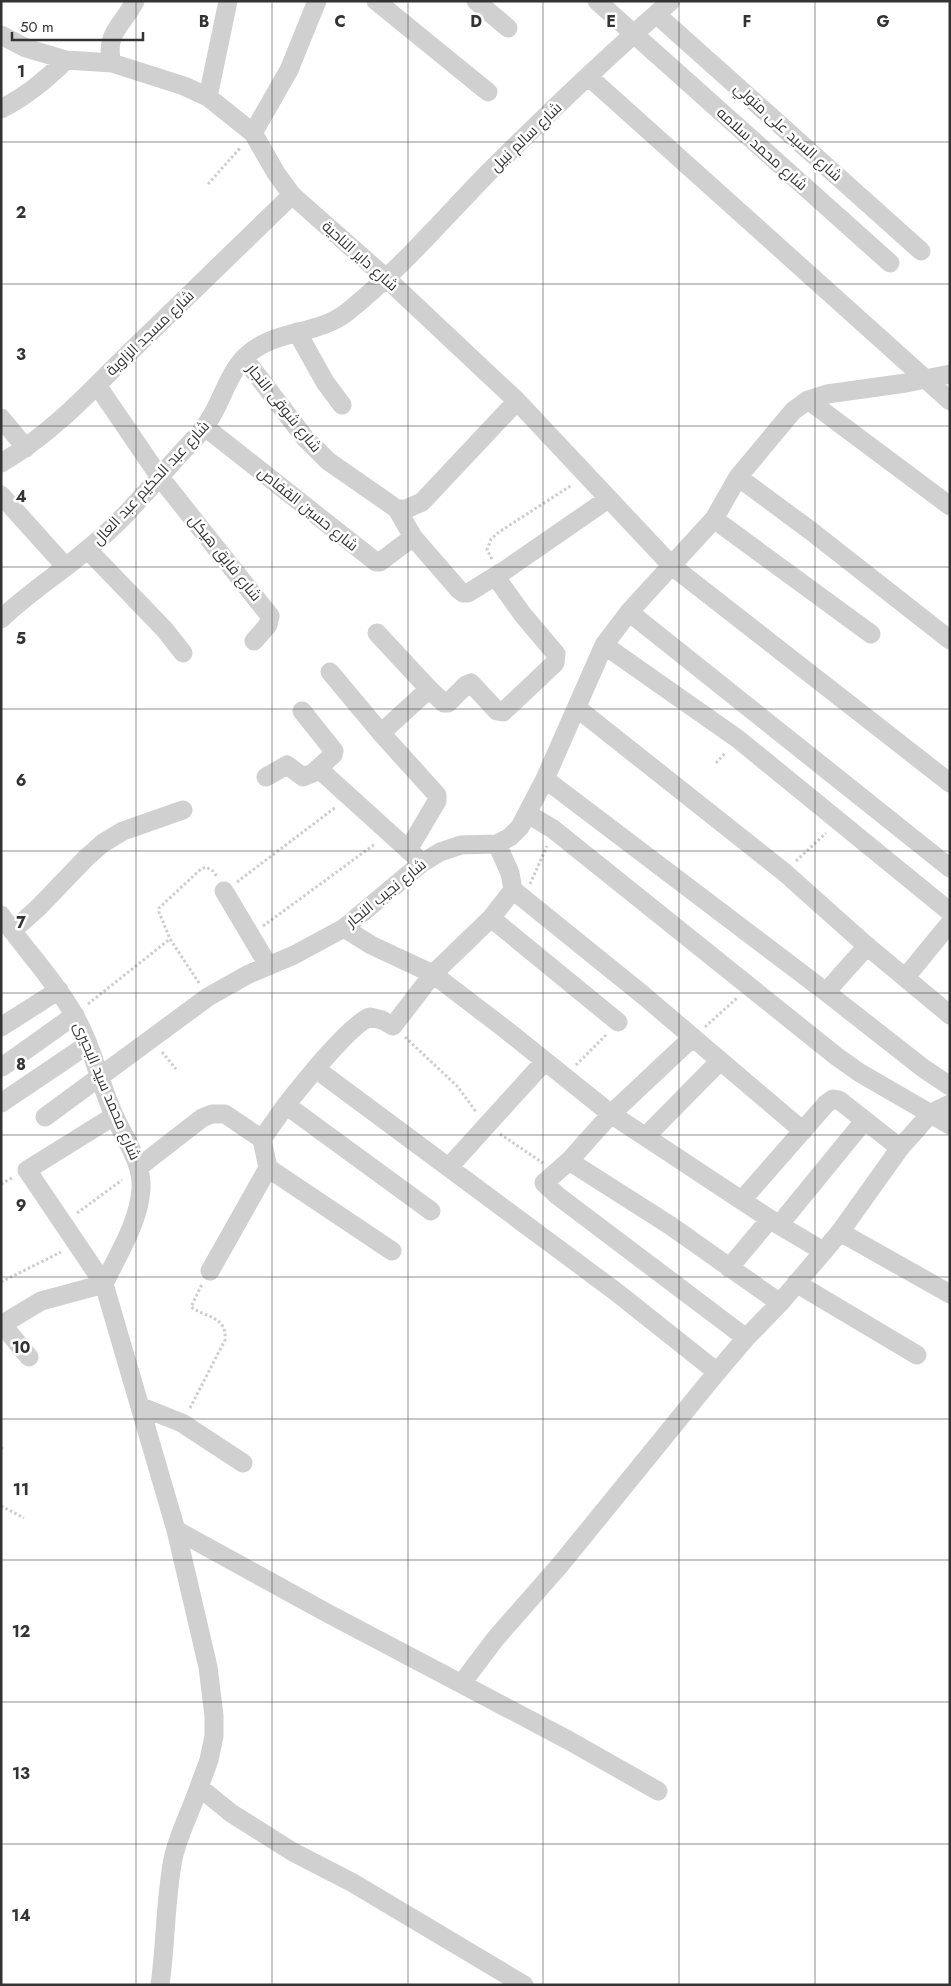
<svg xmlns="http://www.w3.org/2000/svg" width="951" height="1986" font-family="Jost,Cairo,sans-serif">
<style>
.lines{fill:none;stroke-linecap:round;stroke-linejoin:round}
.path{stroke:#cdcdcd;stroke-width:3;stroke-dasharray:2.5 2.5;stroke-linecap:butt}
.minor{stroke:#d0d0d0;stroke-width:19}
.grid{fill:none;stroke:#333;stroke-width:1;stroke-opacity:0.55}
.labels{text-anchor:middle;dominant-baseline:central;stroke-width:5;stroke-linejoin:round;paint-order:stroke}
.street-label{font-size:15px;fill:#333;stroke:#fff}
.grid-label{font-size:16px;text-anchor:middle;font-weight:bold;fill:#333;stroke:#fff;stroke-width:5;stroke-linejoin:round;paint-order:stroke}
</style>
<rect width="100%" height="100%" fill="#fff"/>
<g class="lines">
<!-- path -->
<path class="path" d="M208 184 241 147
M492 559 487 550 491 539 499 532 572 485
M716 763 726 752
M796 861 826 833
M237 882 336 807
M530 884 547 846
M263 926 375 844
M199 983 170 939 159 912V908L201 869 206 867 213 871 217 877
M88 1004 170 939
M705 1027 737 998
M405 1037 458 1087 476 1112
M162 1052 176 1069
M576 1065 607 1034
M500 1134 543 1163
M1 1184 12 1178
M77 1213 122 1180
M1 1282 61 1252
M190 1408 225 1340C227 1316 206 1318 191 1307L202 1284
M1 1448 3 1449
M1 1506 24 1518"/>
<!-- minor -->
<path class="minor" d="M376 1 488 92
M476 1 508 28
M597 1 890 263
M656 14 921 251
M1 35 26 48 66 60 112 63 184 86 208 97 253 133 276 173 292 195 386 278 517 401 672 566 950 783
M112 63C104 34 123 25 135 1
M589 77 950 401
M208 97 228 1
M1 109C27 96 46 80 66 60
M253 133 289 70 317 1
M297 332 325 382 342 405
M244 358 305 438 328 461 397 509 413 537 459 590 463 593H468L500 573
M97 385 159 476 270 616 268 625 254 641
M808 400 950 506
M1 418 26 448
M205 427 376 562H380L413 537
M1 463C49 436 89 393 128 354 183 301 237 248 292 195
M738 477 793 411 808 400 827 394 906 383 950 374
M1 495 65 566
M397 509H406L422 502 517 401
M714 519 871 634
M88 550 165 630 183 653
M629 612 950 868
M1 619C28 593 60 573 88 549 129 516 161 473 197 436 220 412 225 377 245 357 273 329 316 336 346 313 398 272 442 220 488 173 547 114 608 56 671 1
M377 633 430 690
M604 645 738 739 950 912
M330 672 381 733 437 795V801L408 850
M577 708 784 872 867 946 950 1015
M302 711 334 751 333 755 315 771
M381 733 428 690H430L444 703H448L466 685 471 683 497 711 503 712 555 663 556 654 523 615 498 580V575L608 499
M266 777 287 765 303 777 320 770 416 857
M545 779 826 992 923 1068 950 1086
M528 814 553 829 836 1056 860 1073 950 1125
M497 844 510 873 513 890 643 995 803 1131
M224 891 268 965
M1 915C24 949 53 978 73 1013 92 1044 99 1082 114 1115 124 1138 143 1163 141 1189 139 1222 118 1254 104 1284
M491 918 618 1022
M344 928 371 945 433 974 505 1029 611 1114 779 1225 823 1251
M12 931 38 908 86 858 103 843 123 831 183 810
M905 978 950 923
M826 992 867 946
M1 1027 59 990
M693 1037 611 1114 569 1161 544 1183 558 1196 746 1338
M2 1067 75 1015
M316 1069 615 1291 717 1372 746 1338 780 1303 840 1232 900 1148 931 1113 950 1104
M1 1103 87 1045
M114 1116 27 1170 104 1284 176 1530 208 1667 214 1716V1736L209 1760 199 1787 231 1813 293 1852 353 1883 524 1985
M45 1117 208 997 247 975 294 955 344 928 422 863 440 852 461 845 497 844 510 837 520 827 545 779 604 645 629 612 714 519 738 477 811 531 950 640
M646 1136 720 1061
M262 1139 286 1105
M569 1161 671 1226 780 1303
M139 1167 202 1118 212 1114H225L262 1139 268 1168 210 1271
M449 1167 545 1061
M268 1168 392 1251
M742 1200 826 1104 833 1099 839 1100 900 1148
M431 1211 286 1105C302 1085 349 1025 370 1017L382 1020 393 1026 433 974 491 918 513 890
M779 1225 864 1121
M840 1232 950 1294
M729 1268 770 1219
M796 1283 917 1355
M1 1323 29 1357
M1 1325 41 1301 104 1284
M142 1407 182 1423 243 1463
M176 1530 329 1614 568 1740 658 1791
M462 1683 496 1638 560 1565 717 1372
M160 1985C166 1943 165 1901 173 1859 178 1835 191 1811 199 1787"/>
</g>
<!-- grid -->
<path class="grid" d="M136 1V1985M272 1V1985M408 1V1985M543 1V1985M679 1V1985M815 1V1985M1 142H950M1 284H950M1 426H950M1 567H950M1 709H950M1 851H950M1 993H950M1 1135H950M1 1277H950M1 1419H950M1 1560H950M1 1702H950M1 1844H950"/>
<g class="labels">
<!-- street labels -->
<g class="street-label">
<text transform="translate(788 132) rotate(42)">شارع السيد على متولي</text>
<text transform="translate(526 137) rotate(-44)">شارع سالم نبيل</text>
<text transform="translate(762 149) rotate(42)">شارع محمد سلامه</text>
<text transform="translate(360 256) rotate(42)">شارع داير الناحية</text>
<text transform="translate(150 333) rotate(-44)">شارع مسجد الزاوية</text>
<text transform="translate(284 408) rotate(51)">شارع شوقى النجار</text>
<text transform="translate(151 483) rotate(-47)">شارع عبد الحكيم عبد العال</text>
<text transform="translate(308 509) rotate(39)">شارع حسين القفاص</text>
<text transform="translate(225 558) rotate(51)">شارع فايق هيكل</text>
<text transform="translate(386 893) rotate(-39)">شارع نجيب النجار</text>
<text transform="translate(107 1091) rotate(67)">شارع محمد سيد البحيرى</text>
</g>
</g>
<g class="grid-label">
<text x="204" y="27">B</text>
<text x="340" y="27">C</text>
<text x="476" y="27">D</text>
<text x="611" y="27">E</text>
<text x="747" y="27">F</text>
<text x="883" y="27">G</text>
<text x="21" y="77">1</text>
<text x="21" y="218">2</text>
<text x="21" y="360">3</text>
<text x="21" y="502">4</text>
<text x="21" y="644">5</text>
<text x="21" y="786">6</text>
<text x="21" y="928">7</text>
<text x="21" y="1070">8</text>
<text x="21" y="1211">9</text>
<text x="21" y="1353">10</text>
<text x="21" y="1495">11</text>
<text x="21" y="1637">12</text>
<text x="21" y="1779">13</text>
<text x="21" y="1921">14</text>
</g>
<!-- border -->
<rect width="951" height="1986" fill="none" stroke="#333333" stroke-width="5"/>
<!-- scale -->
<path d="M12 32v8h131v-8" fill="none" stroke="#333333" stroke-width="2.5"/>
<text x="20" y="32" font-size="15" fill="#333333" stroke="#ffffff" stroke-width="4" paint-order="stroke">50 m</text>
</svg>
